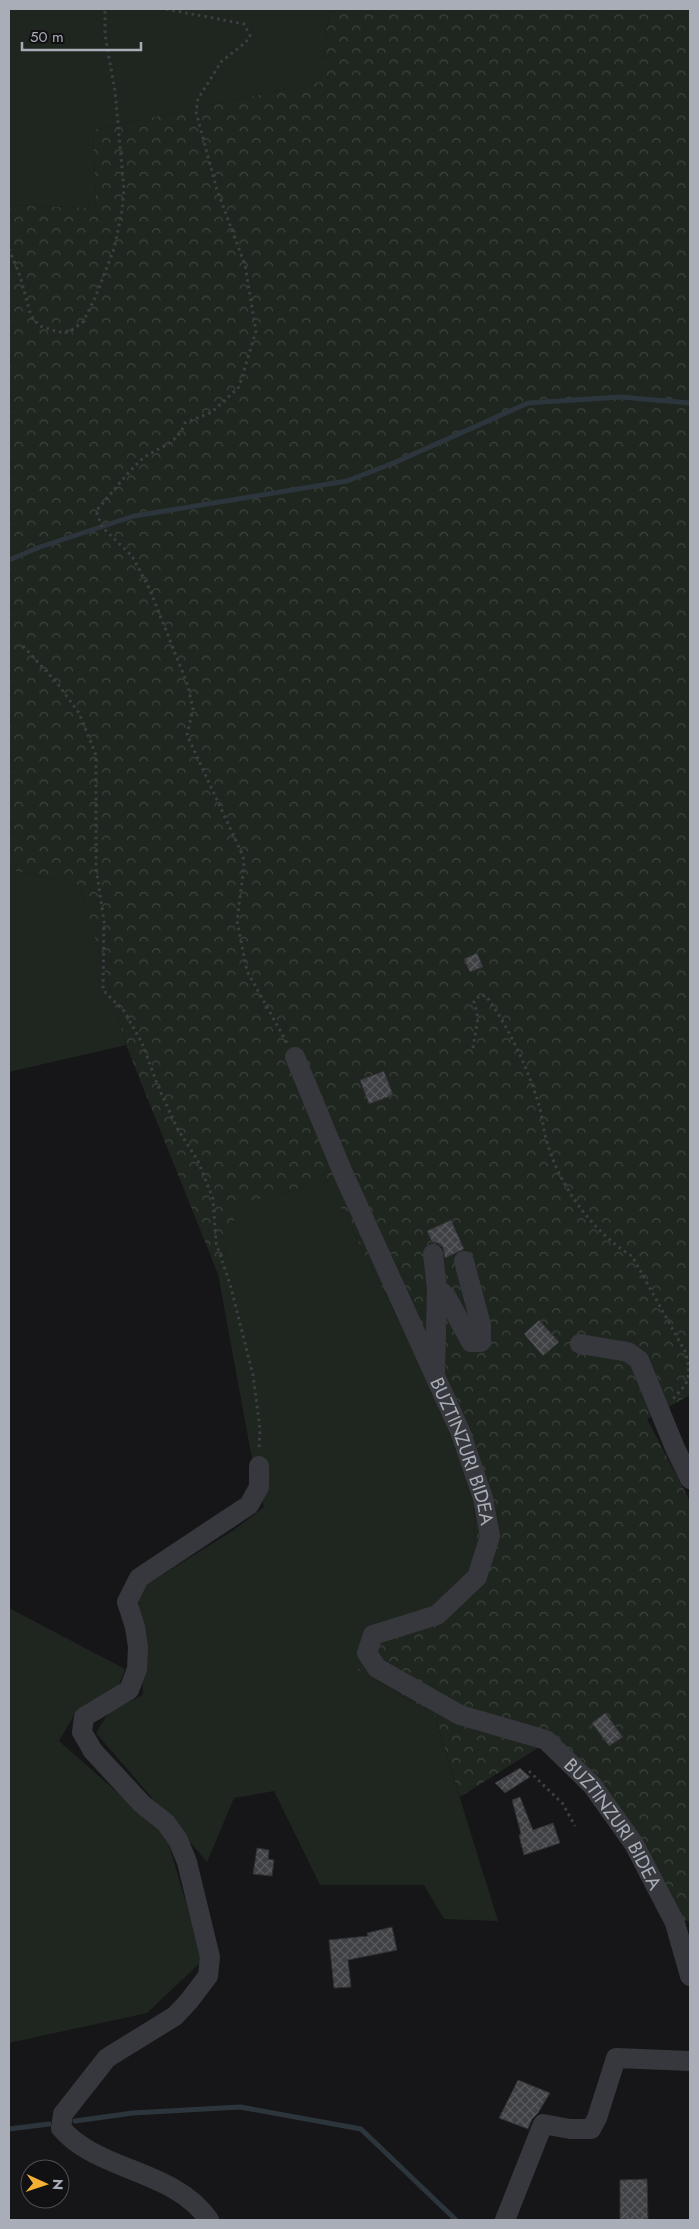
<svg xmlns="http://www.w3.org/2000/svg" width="699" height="2229" font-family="Jost,sans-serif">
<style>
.green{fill:#1e261f}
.forest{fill:url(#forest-crowns)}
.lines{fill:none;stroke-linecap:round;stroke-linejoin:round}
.stream{stroke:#2c353c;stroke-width:5}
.building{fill:url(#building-cross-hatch);stroke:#303034}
.path{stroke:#3d3f44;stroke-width:3;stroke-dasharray:2.5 4;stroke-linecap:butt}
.minor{stroke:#37383d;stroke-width:20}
.labels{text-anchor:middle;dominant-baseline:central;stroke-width:4;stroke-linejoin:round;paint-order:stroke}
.street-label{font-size:19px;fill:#a8adb8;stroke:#111113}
</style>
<defs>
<pattern id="forest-crowns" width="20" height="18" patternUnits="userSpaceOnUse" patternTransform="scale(1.25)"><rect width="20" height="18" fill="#1e261f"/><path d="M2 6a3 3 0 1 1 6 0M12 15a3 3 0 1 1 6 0" fill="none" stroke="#3c433d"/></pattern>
<pattern id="building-cross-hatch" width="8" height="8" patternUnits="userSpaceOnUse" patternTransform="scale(1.25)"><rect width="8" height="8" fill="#404145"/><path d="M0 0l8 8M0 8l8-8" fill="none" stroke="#595a5e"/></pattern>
</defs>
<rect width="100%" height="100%" fill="#161618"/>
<!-- green -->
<path class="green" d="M9 9H330L320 82 93 130 96 208 9 205Z
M9 869 80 886 126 1045 9 1072Z
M327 1181 428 1377 475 1500 474 1570 358 1670 434 1714 498 1921 444 1919 424 1885H320L274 1791 234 1798 207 1862 96 1733 109 1712 143 1695 138 1590 234 1530 264 1507 255 1475 218 1274 239 1205Z
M9 1608 125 1669 118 1688 77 1710 59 1741 166 1835 203 1960 147 2013 9 2043Z"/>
<!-- forest -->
<path class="forest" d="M330 9H690V1395L647 1419 690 1501V1922L684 1920 552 1739 460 1797 434 1714 358 1670 369 1627 438 1606 474 1570 475 1500 428 1377 327 1181 239 1205 218 1274 126 1045 80 886 9 869V205L96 208 93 130 320 82Z"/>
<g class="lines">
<!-- stream -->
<path class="stream" d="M9 560 40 547 134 516 347 481 396 462 528 403 621 397 690 403
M75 2121 133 2113 240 2107 361 2129 456 2220
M9 2129 49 2124"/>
</g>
<!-- building -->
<path class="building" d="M477 953 483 967 470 972 464 959Z
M384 1071 393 1095 369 1104 360 1080Z
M451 1220 464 1249 445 1258 443 1247 438 1243 432 1242 427 1231Z
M539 1320 559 1342 543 1356 524 1334Z
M605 1713 623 1737 609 1746 592 1723Z
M520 1768 530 1777 505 1793 495 1783Z
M520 1797 533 1830 553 1823 560 1843 524 1855 519 1835 521 1834 512 1800Z
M257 1848 269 1850 268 1859 274 1860 272 1876 253 1874Z
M392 1927 397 1950 348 1960 351 1987 334 1988 329 1940 368 1936 367 1933Z
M518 2080 550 2093 538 2113 532 2119 528 2129 499 2118Z
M647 2179 648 2220H620V2180Z"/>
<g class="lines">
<!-- path -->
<path class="path" d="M166 9 244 24 250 36 246 42 221 62 198 99 196 112 217 190 245 265 256 331 239 387 212 412 185 423C177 446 156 447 141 460 125 475 111 494 96 511L102 527 132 556 150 590 188 686 193 709 187 735 243 856 244 866 237 921 247 971 287 1043
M9 249 20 276 31 316 40 326 58 332H69L83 322 95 298 114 249 122 211 124 189 115 91 105 35V9
M23 646 57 683 79 713 96 755V867L104 922 103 990 124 1011 142 1043 158 1086 177 1128 198 1161 213 1199 216 1243 230 1284 253 1375 260 1429 259 1450
M473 1048 478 1018 474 1002 480 995 486 996C509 1028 526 1064 538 1102 542 1114 543 1127 546 1139 558 1184 592 1232 632 1256L686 1353 688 1362 689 1372 686 1384 673 1399
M529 1771 563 1804 575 1826"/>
<!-- minor -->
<g class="minor">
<path id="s1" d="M295 1057 343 1173 460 1431 483 1498 490 1536 477 1577 437 1615 373 1635 367 1653 377 1668 460 1715 546 1740 592 1785 634 1844 675 1923 690 1976"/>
<path d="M433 1254 437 1289 435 1371"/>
<path d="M437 1289 446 1296 471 1342H481V1325L464 1261"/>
<path d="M580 1344 628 1352 639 1360 675 1448 690 1479"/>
<path d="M209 2220C174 2169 98 2172 61 2128L63 2114 107 2058 175 2016 189 2001 208 1976 210 1957 187 1862 178 1840 166 1823 142 1804 93 1751 82 1732 84 1717 129 1690 137 1669 138 1647 135 1627 127 1602 139 1578 249 1505 259 1487V1466"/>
<path d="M505 2220 543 2124 570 2129H591L597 2118 616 2058 690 2061"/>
</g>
</g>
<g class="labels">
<!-- street labels -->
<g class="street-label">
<text stroke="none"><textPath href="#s1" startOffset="429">BUZTINZURI BIDEA</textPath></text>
<text stroke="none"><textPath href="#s1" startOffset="1014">BUZTINZURI BIDEA</textPath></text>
</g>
</g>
<!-- border -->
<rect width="699" height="2229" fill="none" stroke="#a8adb8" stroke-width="20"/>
<!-- north arrow -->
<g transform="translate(45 2184) rotate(93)"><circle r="24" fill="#111113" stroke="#4d4f55"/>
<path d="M0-4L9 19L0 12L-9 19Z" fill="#f2b134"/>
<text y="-8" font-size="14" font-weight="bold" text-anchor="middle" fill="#a8adb8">N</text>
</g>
<!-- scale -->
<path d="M22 42v8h119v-8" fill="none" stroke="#a8adb8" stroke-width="2.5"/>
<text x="30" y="42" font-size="15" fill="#a8adb8" stroke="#111113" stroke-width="4" paint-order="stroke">50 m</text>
</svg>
